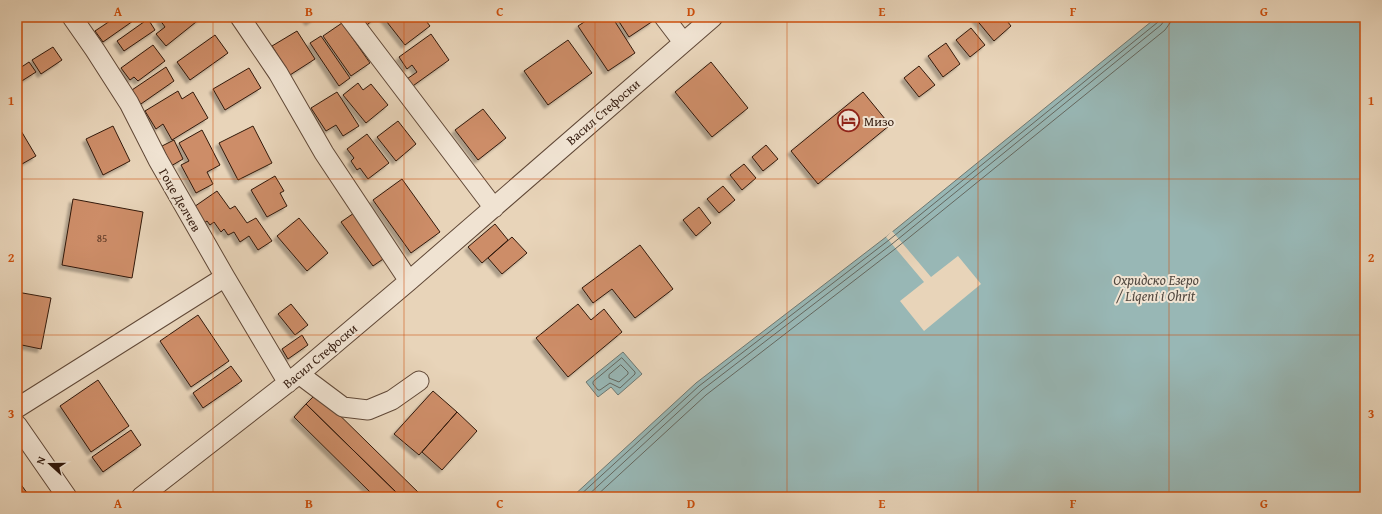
<svg xmlns="http://www.w3.org/2000/svg" width="1382" height="514" font-family="'Gentium Book Plus',serif">
<style>
.water{fill:#98b7b5;stroke:#6f7871}
.pier{fill:#e8d4b9}
.lines{fill:none;stroke-linecap:round;stroke-linejoin:round}
.shore{stroke:#656860;stroke-width:1}
.building{fill:#cd8d67;stroke:#32190c;filter:url(#shadow)}
.minor-casing{stroke:#604837;stroke-width:21}
.minor{stroke:#f0e3d2;stroke-width:19}
.grid{fill:none;stroke:#cd4f0c;stroke-width:1;stroke-opacity:0.55}
.labels{text-anchor:middle;dominant-baseline:central;stroke-width:4;stroke-linejoin:round;paint-order:stroke}
.number-label{font-size:11px;fill:#593623}
.street-label{font-size:13px;fill:#32190c;stroke:#f0e3d2}
.poi-label{font-size:13px;fill:#32190c;stroke:#f0e3d2;text-anchor:start}
.water-label{font-size:14px;font-style:italic;fill:#51483f;stroke:#f0e3d2}
.neatline{fill:none;stroke:#cd4f0c;stroke-width:1.5}
.grid-label{font-size:13px;text-anchor:middle;font-weight:bold;fill:#cd4f0c}
</style>
<defs>
<filter id="shadow"><feDropShadow dx="-3.5" dy="3.5" stdDeviation="1" flood-color="#0004"/></filter>
</defs>
<rect width="100%" height="100%" fill="#e8d4b9"/>
<filter id="stains"><feTurbulence type="fractalNoise" baseFrequency=".005" numOctaves="4"/><feColorMatrix values="0 0 0 0 .2 0 0 0 0 .09 0 0 0 0 .02 0 0 0 .5 -.17"/></filter>
<radialGradient id="worn" r=".72"><stop offset=".6" stop-color="#630" stop-opacity="0"/><stop offset="1" stop-color="#630" stop-opacity=".3"/></radialGradient>
<!-- water -->
<path class="water" d="M1157 17H1365V497H572L696 383 886 237Z
M623 352 642 374 618 395 611 387 598 397 586 382Z"/>
<!-- pier -->
<path class="pier" d="M892 231 931 277 958 256 981 284 924 331 900 301 924 282 886 237Z"/>
<g class="lines">
<!-- shore -->
<path class="shore" d="M622 358 635 372V374L620 388 610 383 600 390H598L593 384V382Z
M621 365 628 372V374L619 382 609 378V375Z
M578 497 699 386 889 240 1158 22 1160 17
M586 497 702 390 892 244 1161 25 1164 21 1165 17
M595 497 706 395 895 249 1165 30 1170 23 1171 17"/>
</g>
<!-- building -->
<path class="building" d="M116 17H131L133 21 103 42 95 31Z
M164 17H175L177 20 181 17H200L201 18 166 46 156 34 165 27 160 20Z
M305 17H316L309 22Z
M360 17H376L367 25Z
M383 17H423L430 26 405 45Z
M592 17H612L635 53 608 71 578 26Z
M616 17H650L653 21 629 37Z
M976 17H1004L1011 26 994 41 975 18Z
M148 19 155 30 124 51 117 41Z
M342 23 370 63 351 76 323 36Z
M971 28 985 45 970 57 956 40Z
M297 31 315 59 290 75 272 46Z
M431 34 449 60 410 88 404 81 417 72 412 65 407 69 399 57Z
M215 35 228 53 190 80 177 62Z
M321 36 350 78 339 86 310 43Z
M568 40 592 73 548 105 524 71Z
M946 43 960 64 943 77 928 56Z
M153 45 165 61 138 81 134 77 130 80 121 68Z
M53 47 62 60 41 74 32 60Z
M29 62 36 72 17 84V70Z
M711 62 748 108 712 137 675 92Z
M919 66 935 85 919 97 904 78Z
M166 67 174 81 138 106 129 92Z
M249 68 261 88 225 110 213 89Z
M358 83 363 90 371 84 388 105 366 123 343 95Z
M178 91 182 99 193 92 208 118 172 140 163 124 156 129 145 111Z
M337 92 359 126 343 136 336 125 326 131 311 108Z
M863 92 890 125 818 184 791 151Z
M483 109 506 138 478 160 455 130Z
M398 121 416 144 396 161 377 137Z
M17 124 36 156 22 164 17 156Z
M113 126 130 161 103 175 86 139Z
M253 126 272 163 238 180 219 143Z
M202 130 220 165 207 172 213 184 196 193 181 165 189 161 179 143Z
M367 134 389 163 368 179 360 168 357 170 351 161 354 158 347 149Z
M174 140 183 159 171 166 162 146Z
M766 145 778 159 763 171 752 157Z
M744 164 756 178 742 190 730 175Z
M275 176 284 191 280 193 287 206 267 217 251 190Z
M402 179 440 232 411 253 373 200Z
M723 186 735 200 719 213 707 199Z
M217 191 230 209 235 206 247 223 256 218 272 241 258 250 249 236 240 242 234 232 228 235 224 229 221 232 214 222 210 225 207 221 201 225 191 209Z
M73 199 143 212 132 278 62 265Z
M699 207 711 223 696 236 683 220Z
M357 211 389 255 373 266 341 222Z
M299 218 328 253 307 271 277 236Z
M495 224 508 240 482 263 468 247Z
M512 237 527 253 502 274 488 258Z
M640 245 673 289 635 318 612 289 593 303 582 288Z
M17 292 51 298 41 349 17 344Z
M291 304 308 325 295 335 278 314Z
M578 304 591 320 604 309 622 332 568 377 536 338Z
M198 315 229 361 191 387 160 341Z
M302 335 308 345 288 359 282 349Z
M231 366 242 381 203 408 193 393Z
M98 380 129 426 91 452 60 406Z
M433 391 457 412 419 455 394 434Z
M317 393 423 497H401L306 404Z
M306 404 401 497H375L294 417Z
M457 412 477 431 442 470 422 452Z
M131 430 141 445 103 472 92 457Z
M17 479 30 497H17Z"/>
<g class="lines">
<defs>
<path id="minor" d="M72 17 95 50 129 103 158 160 225 277 288 383
M240 17 278 73 324 153 409 281
M349 17 494 208
M664 17 683 42
M299 374 343 407 368 410 392 400 419 381
M17 408 225 277
M17 425 67 497
M141 497 299 374 409 281 713 17"/>
</defs>
<!-- minor casing -->
<use href="#minor" class="minor-casing"/>
<!-- minor -->
<use href="#minor" class="minor"/>
</g>
<!-- grid -->
<path class="grid" d="M213 17V497M404 17V497M595 17V497M787 17V497M978 17V497M1169 17V497M17 179H1365M17 335H1365"/>
<!-- icons -->
<defs>
<symbol id="hotel-ring" viewBox="-11 -11 22 22"><circle r="9.5" fill="#f0e3d2" stroke="#8f2418" stroke-width="1.5"/><path d="M-6-4.5h1.5V1H6V5H4.5V3h-9V5H-6ZM-4 0a1.8 1.8 0 1 1 3.6 0ZM.5 0V-2.5h3Q6-2.5 6 0Z" fill="#8f2418"/></symbol>
</defs>
<g fill-rule="evenodd">
<use href="#hotel-ring" x="836" y="108" width="25" height="25"/>
</g>
<g class="labels">
<!-- number labels -->
<g class="number-label">
<text x="102" y="238">85</text>
</g>
<!-- street labels -->
<g class="street-label">
<text transform="translate(603 112) rotate(-41)">Васил Стефоски</text>
<text transform="translate(180 200) rotate(60)">Гоце Делчев</text>
<text transform="translate(320 356) rotate(-40)">Васил Стефоски</text>
</g>
<!-- poi labels -->
<g class="poi-label">
<text x="864" y="121">Мизо</text>
</g>
<!-- water labels -->
<g class="water-label">
<text x="1156" y="280">Охридско Езеро<tspan x="1156" dy="16">/ Liqeni i Ohrit</tspan></text>
</g>
</g>
<!-- margin -->
<rect width="1382" height="514" fill="none" stroke="#e8d4b9" stroke-width="44"/>
<!-- north arrow -->
<g transform="translate(50 464) rotate(291)" stroke="#f0e3d2" stroke-width="3" paint-order="stroke">
<path d="M0-3L7 15L0 10L-7 15Z" fill="#32190c"/>
<text y="-6" font-size="11" font-weight="bold" text-anchor="middle" fill="#32190c">N</text>
</g>
<rect x="22" y="22" width="1338" height="470" class="neatline"/>
<g class="grid-label">
<text x="118" y="16">A</text>
<text x="309" y="16">B</text>
<text x="500" y="16">C</text>
<text x="691" y="16">D</text>
<text x="882" y="16">E</text>
<text x="1073" y="16">F</text>
<text x="1264" y="16">G</text>
<text x="11" y="105">1</text>
<text x="1371" y="105">1</text>
<text x="11" y="262">2</text>
<text x="1371" y="262">2</text>
<text x="11" y="418">3</text>
<text x="1371" y="418">3</text>
<text x="118" y="508">A</text>
<text x="309" y="508">B</text>
<text x="500" y="508">C</text>
<text x="691" y="508">D</text>
<text x="882" y="508">E</text>
<text x="1073" y="508">F</text>
<text x="1264" y="508">G</text>
</g>
<rect width="100%" height="100%" filter="url(#stains)"/>
<rect width="100%" height="100%" fill="url(#worn)"/>
</svg>
